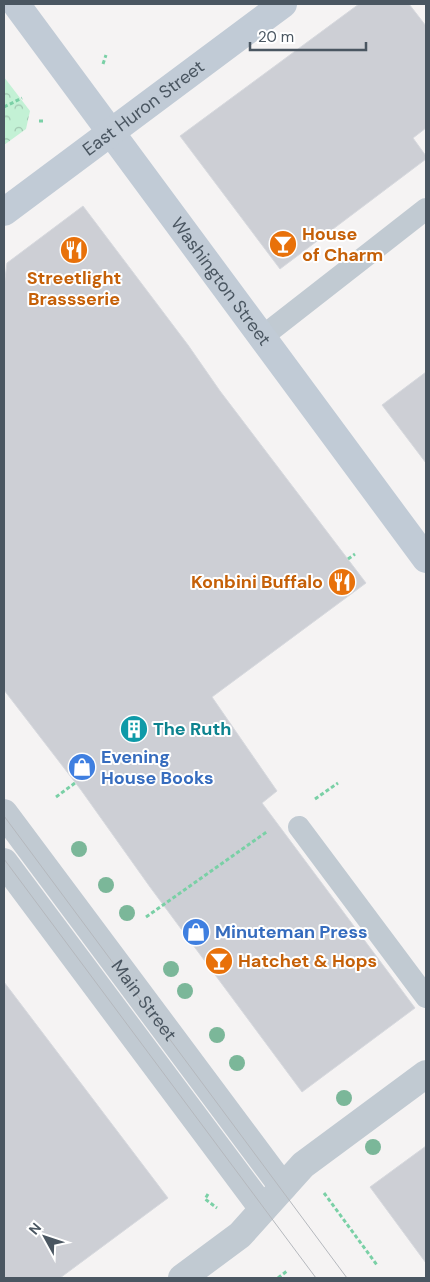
<svg xmlns="http://www.w3.org/2000/svg" width="430" height="1282" font-family="'DM Sans',sans-serif">
<style>
.park{fill:url(#park-crowns)}
.building{fill:#cdcfd5;stroke:#d7d9de}
.lines{fill:none;stroke-linecap:round;stroke-linejoin:round}
.path{stroke:#7ad0a6;stroke-width:3;stroke-dasharray:4 2.5;stroke-linecap:butt}
.lane{stroke:#c1cad2;stroke-width:22}
.street{stroke:#c1cad2;stroke-width:28}
.secondary{stroke:#c1cbd6;stroke-width:28}
.tram{stroke:#b5b8bd;stroke-width:1}
.tree{fill:#7bb799}
.labels{text-anchor:middle;dominant-baseline:central;stroke-width:4;stroke-linejoin:round;paint-order:stroke}
.street-label{font-size:18px;fill:#4a5661;stroke:#fff}
.food-label{font-size:18px;font-weight:bold;fill:#c56008;stroke:#fff;text-anchor:start}
.culture-label{font-size:18px;font-weight:bold;fill:#0d838f;stroke:#fff;text-anchor:start}
.shop-label{font-size:18px;font-weight:bold;fill:#366cbe;stroke:#fff;text-anchor:start}
</style>
<defs>
<pattern id="park-crowns" width="20" height="18" patternUnits="userSpaceOnUse" patternTransform="scale(1.25)"><rect width="20" height="18" fill="#c3f1d5"/><path d="M2 6a3 3 0 1 1 6 0M12 15a3 3 0 1 1 6 0" fill="none" stroke="#a0c6b0"/></pattern>
</defs>
<rect width="100%" height="100%" fill="#f5f3f3"/>
<!-- park -->
<path class="park" d="M4 77 30 111 26 129 4 145Z"/>
<!-- building -->
<path class="building" d="M359 4H409L426 26V128L413 138 426 156V159L280 269 180 136Z
M83 206 188 345 220 391 366 583 212 697 277 791 262 803 415 1008 302 1092 150 887 81 790 4 690V286L7 263Z
M426 372V463L382 405Z
M4 982 168 1198 60 1278H4Z
M426 1146V1263L370 1187Z"/>
<g class="lines">
<!-- path -->
<path class="path" d="M103 64 106 55
M4 107 22 98
M39 121H43
M348 559 355 554
M56 797 75 783
M315 799 338 783
M146 917 268 831
M324 1193 377 1265
M208 1194 205 1199 217 1208
M278 1278 287 1271"/>
<!-- lane -->
<path class="lane" d="M262 337 426 209
M299 827 426 997"/>
<!-- street -->
<g class="street">
<path id="s1" d="M4 813 283 1187"/>
<path d="M4 862 263 1209"/>
<path d="M182 1278 240 1235 303 1165 426 1074"/>
</g>
<!-- secondary -->
<g class="secondary">
<path id="s2" d="M16 4 426 559"/>
<path id="s3" d="M4 212 283 4"/>
</g>
<!-- tram -->
<path class="tram" d="M4 816 347 1278
M4 859 316 1278"/>
</g>
<!-- trees -->
<g class="tree">
<circle cx="79" cy="849" r="8"/>
<circle cx="106" cy="885" r="8"/>
<circle cx="127" cy="913" r="8"/>
<circle cx="171" cy="969" r="8"/>
<circle cx="185" cy="991" r="8"/>
<circle cx="217" cy="1035" r="8"/>
<circle cx="237" cy="1063" r="8"/>
<circle cx="344" cy="1098" r="8"/>
<circle cx="373" cy="1147" r="8"/>
</g>
<!-- icons -->
<defs>
<symbol id="bar-disc" viewBox="-11 -11 22 22"><circle r="9.5" fill="#e8710a" stroke="#fff"/><path d="M-6-5H6L.8 .8V4.5H3.5V6h-7V4.5H-.8V.8Z" fill="#fff"/></symbol>
<symbol id="restaurant-disc" viewBox="-11 -11 22 22"><circle r="9.5" fill="#e8710a" stroke="#fff"/><path d="M-5-6h1v4h1v-4h1v4h1v-4h1v5L-1.5 .5V6h-2V.5L-5-1ZM5-6V6H3V1.5H1.5Q1.5-4 5-6Z" fill="#fff"/></symbol>
<symbol id="building-disc" viewBox="-11 -11 22 22"><circle r="9.5" fill="#0f9aa8" stroke="#fff"/><path d="M-4-6H4V6H1V3H-1V6H-4ZM-2.5-4.3h1.7v1.8h-1.7ZM.8-4.3h1.7v1.8H.8ZM-2.5-1h1.7V.8h-1.7ZM.8-1h1.7V.8H.8Z" fill="#fff"/></symbol>
<symbol id="shop-disc" viewBox="-11 -11 22 22"><circle r="9.5" fill="#3f7fe0" stroke="#fff"/><path d="M-5-2.5h2.3a2.7 3.5 0 0 1 5.4 0H5L5.5 6h-11ZM-1.5-2.5h3a1.5 2.3 0 0 0-3 0Z" fill="#fff"/></symbol>
</defs>
<g fill-rule="evenodd">
<use href="#bar-disc" x="267" y="228" width="32" height="32"/>
<use href="#restaurant-disc" x="58" y="234" width="32" height="32"/>
<use href="#restaurant-disc" x="326" y="566" width="32" height="32"/>
<use href="#building-disc" x="118" y="713" width="32" height="32"/>
<use href="#shop-disc" x="66" y="751" width="32" height="32"/>
<use href="#shop-disc" x="180" y="916" width="32" height="32"/>
<use href="#bar-disc" x="203" y="945" width="32" height="32"/>
</g>
<g class="labels">
<!-- street labels -->
<g class="street-label">
<text stroke="none"><textPath href="#s3" startOffset="174">East Huron Street</textPath></text>
<text stroke="none"><textPath href="#s2" startOffset="345">Washington Street</textPath></text>
<text stroke="none"><textPath href="#s1" startOffset="234">Main Street</textPath></text>
</g>
<!-- food labels -->
<g class="food-label">
<text x="302" y="234">House<tspan x="302" dy="21">of Charm</tspan></text>
<text x="74" y="278" text-anchor="middle">Streetlight<tspan x="74" dy="21">Brassserie</tspan></text>
<text x="323" y="582" text-anchor="end">Konbini Buffalo</text>
<text x="238" y="961">Hatchet &amp; Hops</text>
</g>
<!-- culture labels -->
<g class="culture-label">
<text x="153" y="729">The Ruth</text>
</g>
<!-- shop labels -->
<g class="shop-label">
<text x="101" y="757">Evening<tspan x="101" dy="21">House Books</tspan></text>
<text x="215" y="932">Minuteman Press</text>
</g>
</g>
<!-- border -->
<rect width="430" height="1282" fill="none" stroke="#4a5661" stroke-width="10"/>
<!-- north arrow -->
<g transform="translate(45 1237) rotate(310)" stroke="#ffffff" stroke-width="4" paint-order="stroke">
<path d="M0-4L9 19L0 12L-9 19Z" fill="#4a5661"/>
<text y="-8" font-size="14" font-weight="bold" text-anchor="middle" fill="#4a5661">N</text>
</g>
<!-- scale -->
<path d="M250 42v8h116v-8" fill="none" stroke="#4a5661" stroke-width="2.5"/>
<text x="258" y="42" font-size="15" fill="#4a5661" stroke="#ffffff" stroke-width="4" paint-order="stroke">20 m</text>
</svg>
